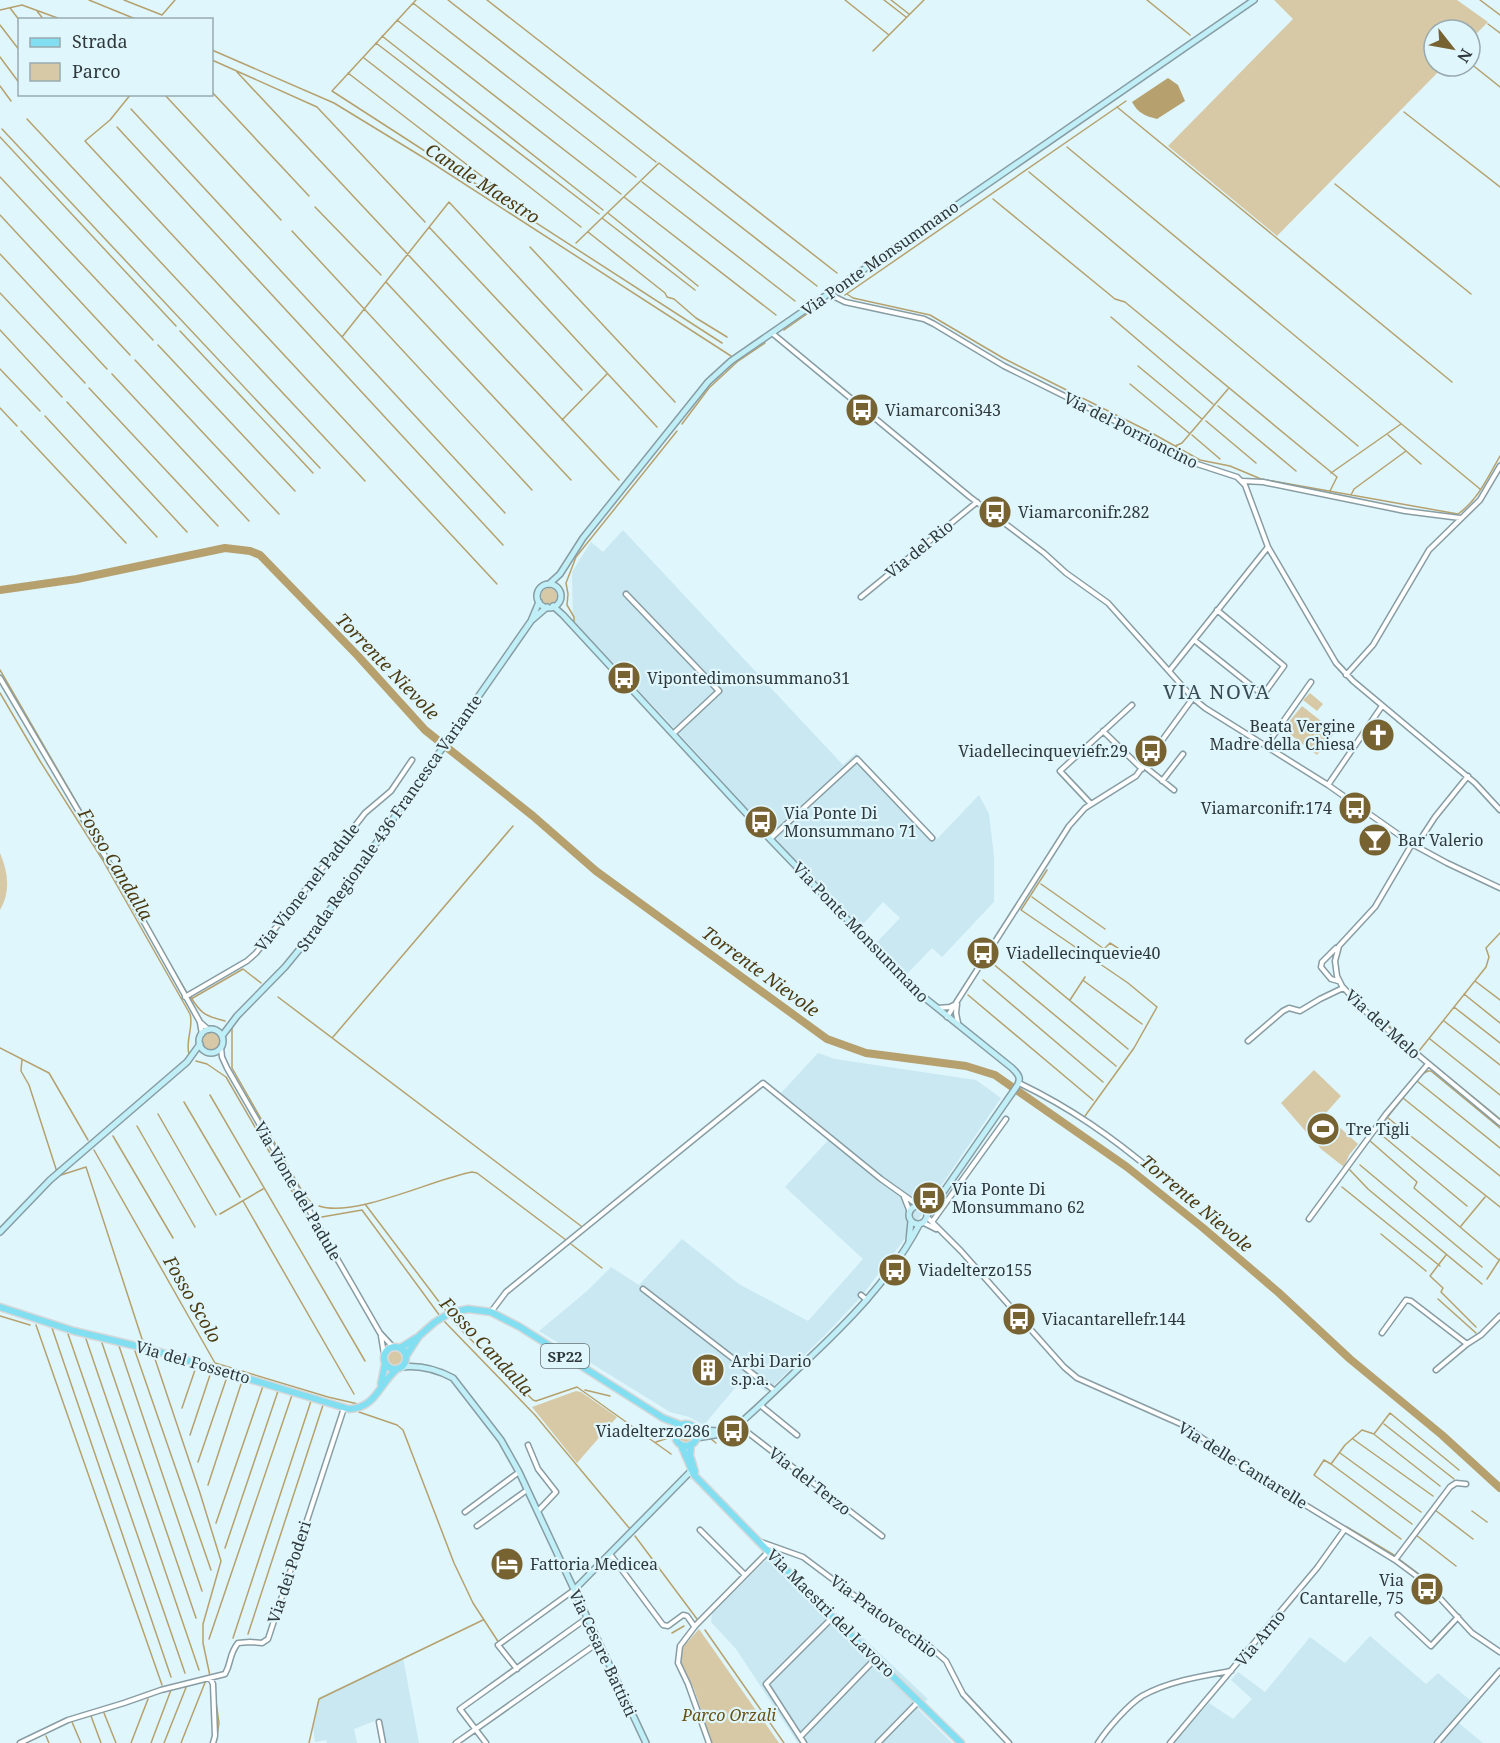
<svg xmlns="http://www.w3.org/2000/svg" width="1500" height="1743" font-family="'Noto Serif',serif">
<style>
.built{fill:#cae8f1}
.green{fill:#d8c9a6}
.water{fill:#b6a16e}
.lines{fill:none;stroke-linecap:round;stroke-linejoin:round}
.stream{stroke:#b6a16e;stroke-width:1.5}
.river{stroke:#b6a16e;stroke-width:8}
.street-casing{stroke:#889da3;stroke-width:7}
.secondary-casing{stroke:#889da3;stroke-width:8}
.primary-casing{stroke:#d5d7d8;stroke-width:9}
.street{stroke:#fff;stroke-width:4}
.secondary{stroke:#c0eff8;stroke-width:5}
.primary{stroke:#81dff1;stroke-width:6}
.labels{text-anchor:middle;dominant-baseline:central;stroke-width:4.5;stroke-linejoin:round;paint-order:stroke}
.shield{fill:#dff6fc;stroke:#647174;stroke-width:1.5}
.shield-label{font-size:15px;font-weight:bold;fill:#2f383a}
.street-label{font-size:16px;fill:#2f383a;stroke:#dff6fc}
.poi-label{font-size:16px;fill:#2f383a;stroke:#dff6fc;text-anchor:start}
.park-label{font-size:16px;font-style:italic;fill:#685114;stroke:#dff6fc}
.water-label{font-size:18px;font-style:italic;fill:#4d3c13;stroke:#dff6fc}
.quarter-label{font-size:20px;letter-spacing:1.5px;fill:#3a4d52;stroke:#dff6fc}
</style>
<rect width="100%" height="100%" fill="#dff6fc"/>
<!-- built -->
<path class="built" d="M623 530 843 765 856 753 937 839 979 795 989 814 994 857V902L942 957 932 948 907 974 876 943 900 918 883 902 855 933 841 919 835 905 664 717 573 623 572 572 591 542 603 552Z
M818 1053 835 1059 976 1080 1001 1098 906 1237 861 1297 824 1336 767 1392 745 1376 704 1425 689 1417 670 1412 539 1331 587 1291 611 1267 639 1285 682 1239 739 1284 808 1321 863 1259 785 1187 833 1135 781 1093Z
M769 1557 824 1617 837 1613 928 1699 918 1709 952 1743H798L736 1649 711 1622 712 1613Z
M1370 1636 1426 1684 1438 1673 1470 1700 1454 1719 1483 1743H1174L1209 1703 1233 1719 1252 1699 1231 1680 1238 1672 1265 1692 1310 1637 1345 1663Z
M403 1658 419 1743H385L380 1719 354 1729 357 1743H327L326 1740 315 1742 313 1727 320 1697Z"/>
<!-- green -->
<path class="green" d="M1274 0H1457L1488 22 1470 40V30H1434V66H1444L1277 236 1168 146 1293 19Z
M541 596a8 8 0 1 1 16 0a8 8 0 1 1-16 0Z
M1310 693 1323 704 1317 711 1303 700Z
M1302 706 1335 732 1317 755 1283 729Z
M0 853C8 872 11 891 0 910Z
M202 1041a9 9 0 1 1 18 0a9 9 0 1 1-18 0Z
M1314 1070 1341 1096 1325 1114 1358 1144 1349 1155 1344 1167 1321 1149 1281 1103Z
M388 1358a7 7 0 1 1 14 0a7 7 0 1 1-14 0Z
M576 1391 581 1392 617 1417 577 1463 532 1407Z
M679 1435a7 7 0 1 1 14 0a7 7 0 1 1-14 0Z
M699 1629 779 1743H712L694 1689 681 1663 683 1647Z"/>
<!-- water -->
<path class="water" d="M1168 78 1178 85 1185 101 1157 119C1145 116 1138 113 1132 102Z"/>
<g class="lines">
<!-- stream -->
<path class="stream" d="M89 0 138 20
M124 0 162 15 175 0
M416 0 332 91 722 343
M448 0 656 162
M487 0 837 273
M845 0 889 35
M884 0 906 17
M891 0 909 14
M1147 0 1190 35
M1480 0 1500 15
M413 3 636 177
M10 8 20 21
M0 10 22 5 63 20
M37 11 44 20
M397 20 621 194
M1488 24 1500 33
M0 25 20 51
M382 36 603 210
M376 43 599 214
M212 50 334 103 429 161 731 356
M873 51 924 0
M0 57 20 84
M364 58 581 227
M212 60 317 107 425 222
M1470 63 1500 87
M237 72 619 480
M348 73 527 211
M0 86 11 101
M212 92 309 196
M131 94 110 120 85 141 497 584
M164 94 281 220
M1117 107 1452 382
M131 109 505 513
M1404 112 1500 187
M27 119 365 481
M117 127 503 545
M2 129 320 468
M0 137 176 326
M1067 147 1480 489
M1029 172 1358 446
M0 177 153 340
M642 182 795 301
M1335 184 1471 294
M624 197 776 315
M993 199 1115 299 1125 302 1337 477 1330 491
M315 207 381 275
M608 213 698 286
M0 215 130 355
M602 218 695 290
M429 227 582 390
M292 231 532 490
M588 232 665 293 667 297 674 299 696 318 727 337
M576 243 659 163 817 286
M530 247 675 402
M0 254 107 369
M386 282 571 480
M0 293 85 383
M847 294 853 298 930 315 1003 358 1150 432 1200 460 1230 466 1261 479 1458 514C1478 500 1488 477 1500 456
M845 295 1126 101
M1111 317 1213 404
M0 330 62 397
M784 330 824 302
M180 331 313 473
M342 337 449 202 657 427
M158 345 295 491
M135 360 279 514
M1138 366 1202 419
M0 369 40 411
M112 374 249 521
M1130 384 1189 433
M89 388 218 526
M67 402 187 532
M1218 406 1296 471
M0 408 17 426
M45 416 157 537
M562 420 607 374
M1206 421 1256 463
M682 424 709 388 737 362 765 343
M21 431 126 543
M1192 435 1220 459
M1388 435 1421 464
M1175 446 1182 443 1228 389
M1331 473 1401 424
M1351 495 1354 489 1406 451
M574 622V617L567 605 568 594 566 583 576 557 677 431
M0 670 187 993
M0 693 40 761 102 859 190 1014C194 1027 185 1041 189 1054
M1047 870 1021 910 1128 983 1157 1007 1134 1048 1085 1116
M1041 884 1105 929
M1032 897 1104 949 1110 943 1133 958
M1014 954 1128 1049
M992 963 1116 1066
M983 980 1103 1082
M1084 981 1142 1024
M1475 981 1500 1000
M1464 994 1500 1023
M968 995 1093 1100
M190 996C201 1014 205 1016 225 1021
M278 997 581 1226
M191 999 243 969 261 983
M1070 1000 1085 977
M1454 1007 1500 1043
M1374 1012 1418 1052 1500 1119
M1444 1021 1500 1065
M232 1027V1068L305 1196 312 1203
M333 1037 513 826
M1430 1039 1500 1095
M0 1048 49 1073 88 1140
M1419 1051 1486 967 1489 957 1486 948 1500 933
M22 1059 21 1071 29 1085 57 1172
M196 1061 207 1064 226 1077 307 1217 310 1219
M1417 1081 1500 1148
M210 1095 365 1361
M1403 1098 1500 1176
M184 1102 240 1197
M158 1114 216 1215
M1388 1118 1500 1207
M137 1126 195 1227
M1378 1132 1467 1206
M113 1136 173 1238
M1370 1139 1422 1074 1428 1071H1431L1500 1128
M1369 1140 1417 1182 1414 1188 1499 1260
M94 1150 215 1363 328 1397 358 1404
M1360 1165 1482 1267
M1349 1169 1368 1189 1482 1284
M58 1176 86 1167 142 1339 146 1345
M1342 1187 1440 1266
M243 1201 354 1394
M365 1204 446 1311
M319 1206C355 1218 433 1179 472 1172L477 1173 566 1240
M220 1214 263 1189
M1314 1216 1367 1143
M316 1218 362 1210 440 1316
M1461 1226 1485 1197
M1381 1234 1426 1271
M571 1244 602 1268
M1446 1255 1430 1276 1443 1288 1441 1292 1476 1327
M1487 1279 1500 1259
M1438 1299 1476 1333
M449 1315 461 1330 533 1400 536 1401 577 1387 671 1454
M0 1316 30 1325
M443 1320 535 1415 630 1529
M36 1325 162 1685
M52 1328 171 1677
M68 1334 185 1673
M86 1339 199 1670
M102 1343 196 1618
M119 1346 202 1591
M135 1351 211 1570
M150 1351 154 1356 200 1493 221 1561 203 1624V1643L210 1676
M585 1390 610 1396
M182 1408 196 1367
M359 1412 397 1425 403 1430 454 1563 473 1603 499 1643
M1384 1424 1454 1479
M190 1435 211 1372
M1375 1435 1440 1486
M680 1436 692 1434
M711 1439 716 1443
M1353 1439 1433 1496
M656 1442 668 1438
M1340 1453 1421 1512
M198 1462 227 1377
M1331 1464 1412 1524
M208 1485 242 1381
M1435 1510 1473 1539
M1472 1511 1487 1522
M216 1523 263 1386
M1347 1527 1394 1555
M1416 1535 1456 1566
M635 1536 697 1619
M1401 1539 1314 1475 1324 1460 1331 1464 1345 1445 1362 1430 1374 1434 1390 1413 1459 1470
M225 1548 278 1391
M1399 1559 1431 1583
M705 1630 784 1743
M672 1633 684 1626
M248 1634 323 1405
M233 1638 311 1401
M209 1639 292 1395
M215 1695 219 1723 216 1743
M104 1713 116 1743
M91 1716 101 1743
M72 1722 81 1743
M46 1736 49 1743
M131 1743 148 1699
M151 1743 171 1690
M164 1743 187 1685
M181 1743 206 1680
M309 1743 319 1699 483 1620"/>
<!-- river -->
<path class="river" d="M0 590 77 579 225 548 250 551 260 555 358 656 425 730 533 816 596 871 827 1039 866 1053 966 1066 995 1075 1127 1167 1202 1227 1278 1292 1350 1359 1442 1435 1500 1488"/>
<defs>
<path id="street" d="M829 294 845 302 924 319 934 324 1004 366 1131 429 1191 462 1237 477 1245 485 1268 547 1336 663 1353 681 1475 783 1500 810
M772 333 970 497 1044 553 1066 573 1108 603 1193 698 1205 708 1328 785 1412 844 1447 863 1500 888
M1242 481 1263 482 1405 511 1460 518
M626 594 719 691 674 733
M861 597 977 502
M1194 640 1263 695 1284 666 1217 610
M1170 670 1268 547
M1346 675 1373 645 1429 550 1480 500 1500 466
M0 678 145 924 200 1022 209 1030
M1103 731 1142 769
M1266 746 1311 682
M1144 766 1174 790
M1162 781 1183 754
M1328 785 1382 706
M1091 804 1060 771 1132 705
M770 839 857 759 932 838
M1412 844 1375 907 1339 946 1335 961 1337 976 1342 986 1364 1010 1500 1123
M1416 846 1435 817 1468 776
M1336 948 1322 962 1321 967 1331 979 1338 981
M185 997 247 961 256 953 365 813 391 791 412 760
M957 1004 956 1013 958 1023
M938 1008 950 1007 954 1005
M947 1017 1069 826 1085 808 1136 776 1193 698
M200 1023 202 1034
M1248 1041 1283 1011 1289 1008 1300 1011 1320 999 1343 988
M221 1048 222 1057 227 1068 380 1333 393 1347
M1019 1083C1071 1108 1112 1137 1156 1174
M904 1197 910 1212
M928 1218 961 1251 1064 1367 1077 1378 1183 1425 1253 1473 1395 1560 1426 1583 1472 1633 1500 1652
M1309 1219 1386 1114 1428 1064
M932 1222 1006 1119
M924 1223 936 1229
M643 1289 775 1391
M861 1295 867 1300
M491 1312 506 1292 763 1083 881 1179 919 1206
M1382 1333 1406 1300 1411 1301 1467 1344
M381 1336 384 1354
M1436 1370 1467 1344 1481 1335 1500 1316
M760 1405 797 1435
M738 1425 882 1536
M528 1445 538 1469 556 1492 538 1511
M465 1512 519 1472
M477 1526 527 1490
M700 1530 745 1575
M761 1542 803 1557 883 1617 929 1646 946 1661 963 1694 1009 1743
M610 1554 663 1625 668 1626 683 1615 687 1616 694 1626
M1395 1560 1450 1487 1456 1483 1466 1484
M1398 1615 1431 1646 1458 1617
M517 1669 498 1645 574 1590
M210 1678 213 1684 215 1736 213 1743
M379 1722 383 1743
M800 1737 876 1658
M20 1743 68 1720 124 1703 161 1690 225 1674C232 1662 228 1656 238 1643L250 1642 262 1643 268 1639 344 1408
M456 1743 599 1642
M486 1743 460 1709 587 1618
M709 1743 688 1684 678 1663 680 1646 696 1625 769 1551
M804 1743 766 1684 832 1618
M878 1743 919 1701
M1098 1743C1107 1729 1128 1705 1142 1696 1169 1681 1202 1676 1231 1671
M1170 1743 1317 1568 1345 1529
M1437 1743 1500 1671"/>
<path id="secondary" d="M549 584 560 574 583 538 708 382 731 361 1254 0
M537 596a12 12 0 1 1 24 0a12 12 0 1 1-24 0Z
M553 606 563 615 770 839 915 990 1012 1068C1018 1074 1022 1078 1017 1086L928 1214
M532 620 547 607
M199 1041a12 12 0 1 1 24 0a12 12 0 1 1-24 0Z
M222 1036 237 1016 285 967 317 928 531 621 539 602
M909 1215a9 9 0 1 1 18 0a9 9 0 1 1-18 0Z
M0 1232 50 1180 187 1062 200 1044
M909 1241 911 1221
M402 1367C420 1365 438 1370 453 1378L501 1440 519 1472 646 1743
M696 1430 721 1431
M696 1438 721 1434 738 1425C760 1406 781 1385 802 1365 847 1323 890 1280 919 1225
M574 1590 691 1471"/>
<path id="primary" d="M0 1307 74 1331 153 1350 349 1409C376 1408 379 1384 397 1369
M384 1358a11 11 0 1 1 22 0a11 11 0 1 1-22 0Z
M400 1348 416 1338
M406 1356 419 1336 435 1322 450 1313 468 1309 491 1312 520 1327 663 1418 681 1425
M381 1384 385 1364
M675 1435a11 11 0 1 1 22 0a11 11 0 1 1-22 0Z
M691 1444 690 1455 695 1472
M681 1445 694 1475 833 1618 961 1743"/>
</defs>
<!-- street casing -->
<use href="#street" class="street-casing"/>
<!-- secondary casing -->
<use href="#secondary" class="secondary-casing"/>
<!-- primary casing -->
<use href="#primary" class="primary-casing"/>
<!-- street -->
<use href="#street" class="street"/>
<!-- secondary -->
<use href="#secondary" class="secondary"/>
<!-- primary -->
<use href="#primary" class="primary"/>
</g>
<!-- icons -->
<defs>
<symbol id="bus-disc" viewBox="-11 -11 22 22"><circle r="9.5" fill="#776332" stroke="#dff6fc"/><path d="M-5-6H5V4H4V6H2V4H-2V6H-4V4H-5ZM-3.5-4V0h7V-4ZM-3.5 1.2v1.5H-2V1.2ZM2 1.2v1.5H3.5V1.2Z" fill="#fff"/></symbol>
<symbol id="church-disc" viewBox="-11 -11 22 22"><circle r="9.5" fill="#776332" stroke="#dff6fc"/><path d="M-1.2-6h2.4v3.5h3.3v2.4h-3.3V6h-2.4V-.1h-3.3v-2.4h3.3Z" fill="#fff"/></symbol>
<symbol id="bar-disc" viewBox="-11 -11 22 22"><circle r="9.5" fill="#776332" stroke="#dff6fc"/><path d="M-6-5H6L.8 .8V4.5H3.5V6h-7V4.5H-.8V.8Z" fill="#fff"/></symbol>
<symbol id="stadium-disc" viewBox="-11 -11 22 22"><circle r="9.5" fill="#776332" stroke="#dff6fc"/><path d="M0-5a6.5 5 0 1 0 0 10a6.5 5 0 1 0 0-10ZM-3.5-1.8h7v3.6h-7Z" fill="#fff"/></symbol>
<symbol id="building-disc" viewBox="-11 -11 22 22"><circle r="9.5" fill="#776332" stroke="#dff6fc"/><path d="M-4-6H4V6H1V3H-1V6H-4ZM-2.5-4.3h1.7v1.8h-1.7ZM.8-4.3h1.7v1.8H.8ZM-2.5-1h1.7V.8h-1.7ZM.8-1h1.7V.8H.8Z" fill="#fff"/></symbol>
<symbol id="hotel-disc" viewBox="-11 -11 22 22"><circle r="9.5" fill="#776332" stroke="#dff6fc"/><path d="M-6-4.5h1.5V1H6V5H4.5V3h-9V5H-6ZM-4 0a1.8 1.8 0 1 1 3.6 0ZM.5 0V-2.5h3Q6-2.5 6 0Z" fill="#fff"/></symbol>
</defs>
<g fill-rule="evenodd">
<use href="#bus-disc" x="843" y="391" width="38" height="38"/>
<use href="#bus-disc" x="976" y="493" width="38" height="38"/>
<use href="#bus-disc" x="605" y="659" width="38" height="38"/>
<use href="#church-disc" x="1359" y="716" width="38" height="38"/>
<use href="#bus-disc" x="1132" y="732" width="38" height="38"/>
<use href="#bus-disc" x="1336" y="789" width="38" height="38"/>
<use href="#bus-disc" x="742" y="803" width="38" height="38"/>
<use href="#bar-disc" x="1356" y="821" width="38" height="38"/>
<use href="#bus-disc" x="964" y="934" width="38" height="38"/>
<use href="#stadium-disc" x="1304" y="1110" width="38" height="38"/>
<use href="#bus-disc" x="910" y="1179" width="38" height="38"/>
<use href="#bus-disc" x="876" y="1251" width="38" height="38"/>
<use href="#bus-disc" x="1000" y="1300" width="38" height="38"/>
<use href="#building-disc" x="689" y="1351" width="38" height="38"/>
<use href="#bus-disc" x="714" y="1412" width="38" height="38"/>
<use href="#hotel-disc" x="488" y="1545" width="38" height="38"/>
<use href="#bus-disc" x="1408" y="1570" width="38" height="38"/>
</g>
<g class="labels">
<!-- shield labels -->
<rect class="shield" x="541" y="1344" width="48" height="24" rx="4.5"/>
<g class="shield-label">
<text x="565" y="1356">SP22</text>
</g>
<!-- street labels -->
<g class="street-label">
<text transform="translate(880 258) rotate(-35)">Via Ponte Monsummano</text>
<text transform="translate(1131 430) rotate(27)">Via del Porrioncino</text>
<text transform="translate(919 549) rotate(-39)">Via del Rio</text>
<text transform="translate(389 823) rotate(-55)">Strada Regionale 436 Francesca Variante</text>
<text transform="translate(307 887) rotate(-52)">Via Vione nel Padule</text>
<text transform="translate(861 932) rotate(46)">Via Ponte Monsummano</text>
<text transform="translate(1383 1024) rotate(42)">Via del Melo</text>
<text transform="translate(298 1191) rotate(60)">Via Vione del Padule</text>
<text transform="translate(193 1362) rotate(16)">Via del Fossetto</text>
<text transform="translate(1243 1465) rotate(32)">Via delle Cantarelle</text>
<text transform="translate(810 1481) rotate(38)">Via del Terzo</text>
<text transform="translate(289 1572) rotate(-72)">Via dei Poderi</text>
<text transform="translate(831 1613) rotate(45)">Via Maestri del Lavoro</text>
<text transform="translate(884 1616) rotate(36)">Via Pratovecchio</text>
<text transform="translate(1260 1638) rotate(-50)">Via Arno</text>
<text transform="translate(603 1653) rotate(65)">Via Cesare Battisti</text>
</g>
<!-- poi labels -->
<g class="poi-label">
<text x="885" y="410">Viamarconi343</text>
<text x="1018" y="512">Viamarconifr.282</text>
<text x="647" y="678">Vipontedimonsummano31</text>
<text x="1355" y="726" text-anchor="end">Beata Vergine<tspan x="1355" dy="18">Madre della Chiesa</tspan></text>
<text x="1128" y="751" text-anchor="end">Viadellecinqueviefr.29</text>
<text x="1332" y="808" text-anchor="end">Viamarconifr.174</text>
<text x="784" y="813">Via Ponte Di<tspan x="784" dy="18">Monsummano 71</tspan></text>
<text x="1398" y="840">Bar Valerio</text>
<text x="1006" y="953">Viadellecinquevie40</text>
<text x="1346" y="1129">Tre Tigli</text>
<text x="952" y="1189">Via Ponte Di<tspan x="952" dy="18">Monsummano 62</tspan></text>
<text x="918" y="1270">Viadelterzo155</text>
<text x="1042" y="1319">Viacantarellefr.144</text>
<text x="731" y="1361">Arbi Dario<tspan x="731" dy="18">s.p.a.</tspan></text>
<text x="710" y="1431" text-anchor="end">Viadelterzo286</text>
<text x="530" y="1564">Fattoria Medicea</text>
<text x="1404" y="1580" text-anchor="end">Via<tspan x="1404" dy="18">Cantarelle, 75</tspan></text>
</g>
<!-- park labels -->
<g class="park-label">
<text x="729" y="1715">Parco Orzali</text>
</g>
<!-- water labels -->
<g class="water-label">
<text transform="translate(483 183) rotate(33)">Canale Maestro</text>
<text transform="translate(388 666) rotate(46)">Torrente Nievole</text>
<text transform="translate(116 864) rotate(59)">Fosso Candalla</text>
<text transform="translate(761 971) rotate(36)">Torrente Nievole</text>
<text transform="translate(1197 1203) rotate(40)">Torrente Nievole</text>
<text transform="translate(193 1299) rotate(60)">Fosso Scolo</text>
<text transform="translate(487 1346) rotate(47)">Fosso Candalla</text>
</g>
<!-- quarter labels -->
<g class="quarter-label">
<text x="1217" y="691">VIA NOVA</text>
</g>
</g>
<!-- legend -->
<rect x="18" y="18" width="195" height="78" fill="#dff6fc" stroke="#99aaae" stroke-width="1.5"/>
<rect x="30" y="38" width="30" height="9" fill="#81dff1" stroke="#99aaae" stroke-width="1.5"/>
<text x="72" y="48" font-size="18" fill="#2f383a">Strada</text>
<rect x="30" y="63" width="30" height="18" fill="#d8c9a6" stroke="#99aaae" stroke-width="1.5"/>
<text x="72" y="78" font-size="18" fill="#2f383a">Parco</text>
<!-- north arrow -->
<g transform="translate(1452 48) rotate(121)"><circle r="28" fill="#dff6fc" stroke="#99aaae" stroke-width="1.5"/>
<path d="M0-4.5L10 22L0 15L-10 22Z" fill="#776332"/>
<text y="-9" font-size="16" font-weight="bold" text-anchor="middle" fill="#2f383a">N</text>
</g>
</svg>
